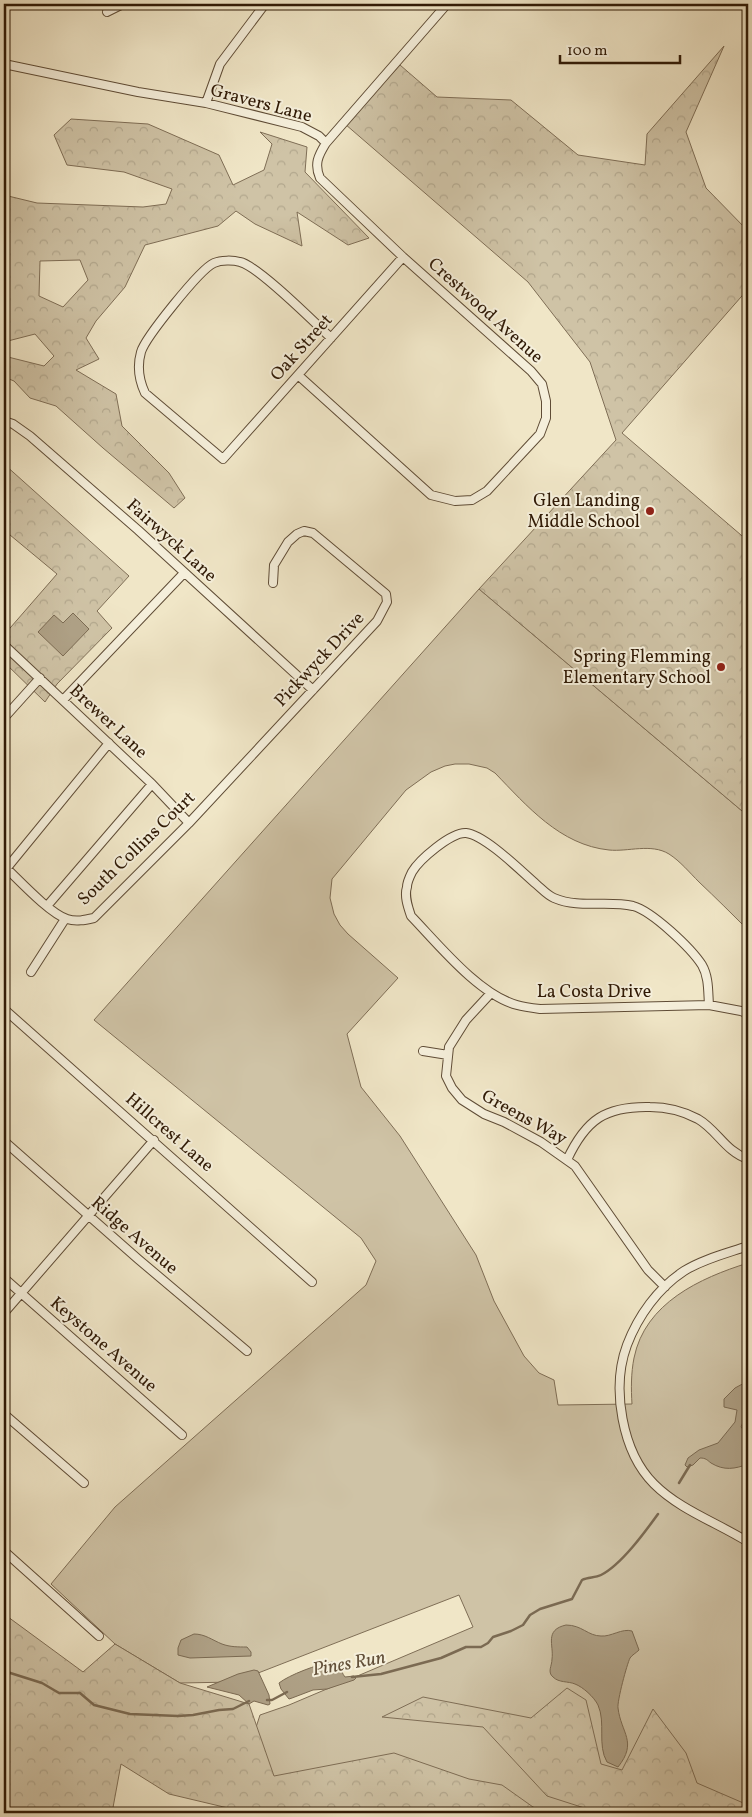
<svg xmlns="http://www.w3.org/2000/svg" width="752" height="1817" font-family="Vollkorn,serif">
<style>
.green{fill:#cfc3a6;stroke:#7f6e56}
.forest{fill:url(#forest-crowns);stroke:#7f6e56;fill-rule:evenodd}
.water{fill:#aea085;stroke:#7b6a52}
.lines{fill:none;stroke-linecap:round;stroke-linejoin:round}
.stream{stroke:#7b6a52;stroke-width:2.5}
.minor-casing{stroke:#5f4c36;stroke-width:10}
.minor{stroke:#f5efdb;stroke-width:8}
.poi-dot{fill:#8f2418;stroke:#f5efdb;stroke-width:2}
.labels{text-anchor:middle;dominant-baseline:central;stroke-width:4;stroke-linejoin:round;paint-order:stroke}
.street-label{font-size:18px;fill:#2f1905;stroke:#f5efdb}
.poi-label{font-size:18px;fill:#2f1905;stroke:#f5efdb;text-anchor:end}
.water-label{font-size:19px;font-style:italic;fill:#624f38;stroke:#f5efdb}
</style>
<defs>
<pattern id="forest-crowns" width="20" height="18" patternUnits="userSpaceOnUse" patternTransform="scale(1.25)"><rect width="20" height="18" fill="#cfc3a6"/><path d="M2 6a3 3 0 1 1 6 0M12 15a3 3 0 1 1 6 0" fill="none" stroke="#b2a78d"/></pattern>
</defs>
<rect width="100%" height="100%" fill="#f0e6c7"/>
<filter id="stains"><feTurbulence type="fractalNoise" baseFrequency=".004" numOctaves="4"/><feColorMatrix values="0 0 0 0 .2 0 0 0 0 .09 0 0 0 0 .02 0 0 0 .5 -.17"/></filter>
<radialGradient id="worn" r=".72"><stop offset=".6" stop-color="#630" stop-opacity="0"/><stop offset="1" stop-color="#630" stop-opacity=".3"/></radialGradient>
<!-- green -->
<path class="green" d="M479 589 748 816V930C732 914 716 898 699 882 690 873 680 861 669 854 651 843 628 852 609 850 560 845 527 806 495 773L487 768 469 764H455L445 766 431 772 406 790 332 879 330 898 334 914 340 925 348 934 398 978 347 1034 361 1087 400 1136 476 1255 494 1301 524 1356 539 1373 554 1380 558 1405 632 1404C631 1389 631 1373 634 1358 645 1303 700 1278 748 1263V1813H484L282 1785 254 1766 251 1743 260 1715 289 1705 473 1627 459 1595 235 1682 180 1683 115 1644 51 1584 115 1507 366 1285 376 1261 361 1238 94 1020Z"/>
<!-- forest -->
<path class="forest" d="M724 46 686 132 706 188 748 231V289L622 433 748 541V816L479 589 616 440 590 362 528 282 345 124 400 65 437 97 511 100 578 155 645 165 647 134Z
M71 119 148 124 219 155 233 185 264 170 272 144 260 132 307 147 305 172 369 238 348 245 297 212 302 246 255 224 236 211 218 226 145 245 125 287 96 321 86 338 99 359 76 370 116 394 122 426 169 473 185 498 174 508 103 448 56 406 30 398 14 381 4 377V356L44 366 54 356 35 334 4 342V287L6 286 4 278V249L9 247 4 234V195L37 203 143 207 166 204 172 189 124 172 67 165 54 135ZM80 260 88 280 63 307 39 296 40 261Z
M4 464 129 576 97 611 112 628 57 684 45 702 4 662V635L57 574 4 530Z
M4 1614 83 1672 115 1644 180 1683 249 1704 274 1776 394 1753 469 1779 502 1785 533 1807 546 1813H427L415 1808 405 1813H249L169 1794 121 1764 112 1813H4Z
M567 1688 586 1700 601 1764 622 1770 653 1709 686 1753 697 1783 748 1805V1813H600L547 1796 483 1727 382 1717 423 1697 531 1718Z"/>
<!-- water -->
<path class="water" d="M73 613 89 629 63 656 38 632 54 615 63 623Z
M748 1381V1420L743 1422 741 1427 748 1435V1464C735 1469 724 1471 711 1463 707 1460 706 1458 700 1458L693 1465 687 1467 685 1465 688 1458 699 1450 718 1443 735 1422 737 1410 724 1407V1399L735 1388Z
M566 1625C582 1625 588 1636 601 1636 611 1637 622 1628 632 1631L639 1650C636 1653 632 1655 630 1658 627 1664 617 1701 618 1708 621 1733 638 1742 618 1767L607 1762C597 1745 606 1723 598 1705 594 1697 583 1687 575 1684 568 1681 559 1683 553 1677 547 1672 552 1666 552 1659 554 1645 544 1630 566 1625Z
M194 1634C205 1634 212 1640 222 1644 230 1647 238 1647 247 1647L251 1652V1656L190 1658 178 1655V1648L181 1640Z
M332 1662C341 1663 340 1671 345 1677L354 1676 356 1678 354 1680 327 1689 313 1690 292 1698 289 1699 281 1689 279 1683C289 1675 318 1664 332 1662Z
M254 1670 258 1671 269 1695 270 1704 268 1705 254 1701 249 1704 239 1695 207 1687 238 1674Z"/>
<g class="lines">
<!-- stream -->
<path class="stream" d="M679 1483 690 1465
M4 1671 42 1683 59 1693H80L94 1705 130 1714 178 1716 193 1715 219 1710 233 1709 249 1701
M352 1677 381 1674 441 1658 466 1647H481L488 1643 493 1637 511 1631 523 1625 530 1615 540 1609 572 1599 582 1580C588 1577 595 1578 601 1575 621 1565 645 1532 658 1514
M267 1700H272L287 1692"/>
<defs>
<path id="minor" d="M107 12 123 4
M4 64 138 92 206 103 302 127 319 136 326 143
M206 103 220 64 265 4
M331 338C315 323 257 265 240 262 233 260 221 260 214 263 200 269 145 338 141 352 137 366 139 380 145 393L223 459 403 257
M298 375 431 495 455 501 472 500 487 491 540 434 546 418V401L542 384 531 371 403 257 320 178C314 164 318 156 326 143L447 4
M4 421 13 424 30 436 138 530 313 690
M4 645 152 784 189 823
M63 700 184 573
M4 718 40 678
M4 866C19 880 49 913 67 919 76 922 85 920 94 918L189 823 377 621 387 602 386 594 313 533 304 531 297 534 288 542 274 565 273 583
M6 869 109 743
M47 906 152 784
M31 972 65 919
M491 993 466 1020 449 1047 446 1076 452 1088 462 1100 484 1114 504 1122 541 1142 575 1166 648 1270 665 1287
M709 1005C708 992 709 977 702 965 691 948 652 911 633 906 606 900 580 909 554 898 547 895 542 889 536 884 521 871 485 835 466 833 451 832 419 860 412 872 410 876 407 882 407 887 404 896 408 907 411 916 438 944 479 995 517 1005 524 1007 532 1008 540 1009L709 1005 741 1011 748 1014
M4 1009 312 1282
M423 1051 448 1055
M4 1141 138 1259 247 1351
M567 1160C586 1119 606 1106 650 1107 667 1107 683 1111 698 1119 717 1130 726 1152 748 1159
M748 1246C728 1253 703 1259 684 1271 658 1288 638 1316 627 1345 611 1388 622 1452 654 1484 680 1510 718 1523 748 1542
M4 1278 182 1435
M4 1313 154 1140
M4 1414 84 1483
M4 1551 99 1636"/>
</defs>
<!-- minor casing -->
<use href="#minor" class="minor-casing"/>
<!-- minor -->
<use href="#minor" class="minor"/>
</g>
<!-- markers -->
<g class="poi-dot">
<circle cx="650" cy="511" r="5"/>
<circle cx="721" cy="667" r="5"/>
</g>
<g class="labels">
<!-- street labels -->
<g class="street-label">
<text transform="translate(261 104) rotate(15)">Gravers Lane</text>
<text transform="translate(485 311) rotate(42)">Crestwood Avenue</text>
<text transform="translate(302 348) rotate(-48)">Oak Street</text>
<text transform="translate(171 541) rotate(42)">Fairwyck Lane</text>
<text transform="translate(320 660) rotate(-47)">Pickwyck Drive</text>
<text transform="translate(108 722) rotate(43)">Brewer Lane</text>
<text transform="translate(137 849) rotate(-44)">South Collins Court</text>
<text x="594" y="992">La Costa Drive</text>
<text transform="translate(524 1118) rotate(29)">Greens Way</text>
<text transform="translate(169 1133) rotate(41)">Hillcrest Lane</text>
<text transform="translate(134 1236) rotate(41)">Ridge Avenue</text>
<text transform="translate(103 1345) rotate(41)">Keystone Avenue</text>
</g>
<!-- poi labels -->
<g class="poi-label">
<text x="640" y="501">Glen Landing<tspan x="640" dy="21">Middle School</tspan></text>
<text x="711" y="657">Spring Flemming<tspan x="711" dy="21">Elementary School</tspan></text>
</g>
<!-- water labels -->
<g class="water-label">
<text transform="translate(349 1664) rotate(-10)">Pines Run</text>
</g>
</g>
<!-- margin -->
<rect width="752" height="1817" fill="none" stroke="#f0e6c7" stroke-width="20"/>
<rect x="5" y="5" width="742" height="1807" fill="none" stroke="#2f1905" stroke-width="2.5"/>
<rect x="10" y="10" width="732" height="1797" fill="none" stroke="#2f1905"/>
<!-- scale -->
<path d="M560 55v8h120v-8" fill="none" stroke="#2f1905" stroke-width="2.5"/>
<text x="567" y="55" font-size="15" fill="#2f1905" stroke="#f5efdb" stroke-width="4" paint-order="stroke">100 m</text>
<rect width="100%" height="100%" filter="url(#stains)"/>
<rect width="100%" height="100%" fill="url(#worn)"/>
</svg>
